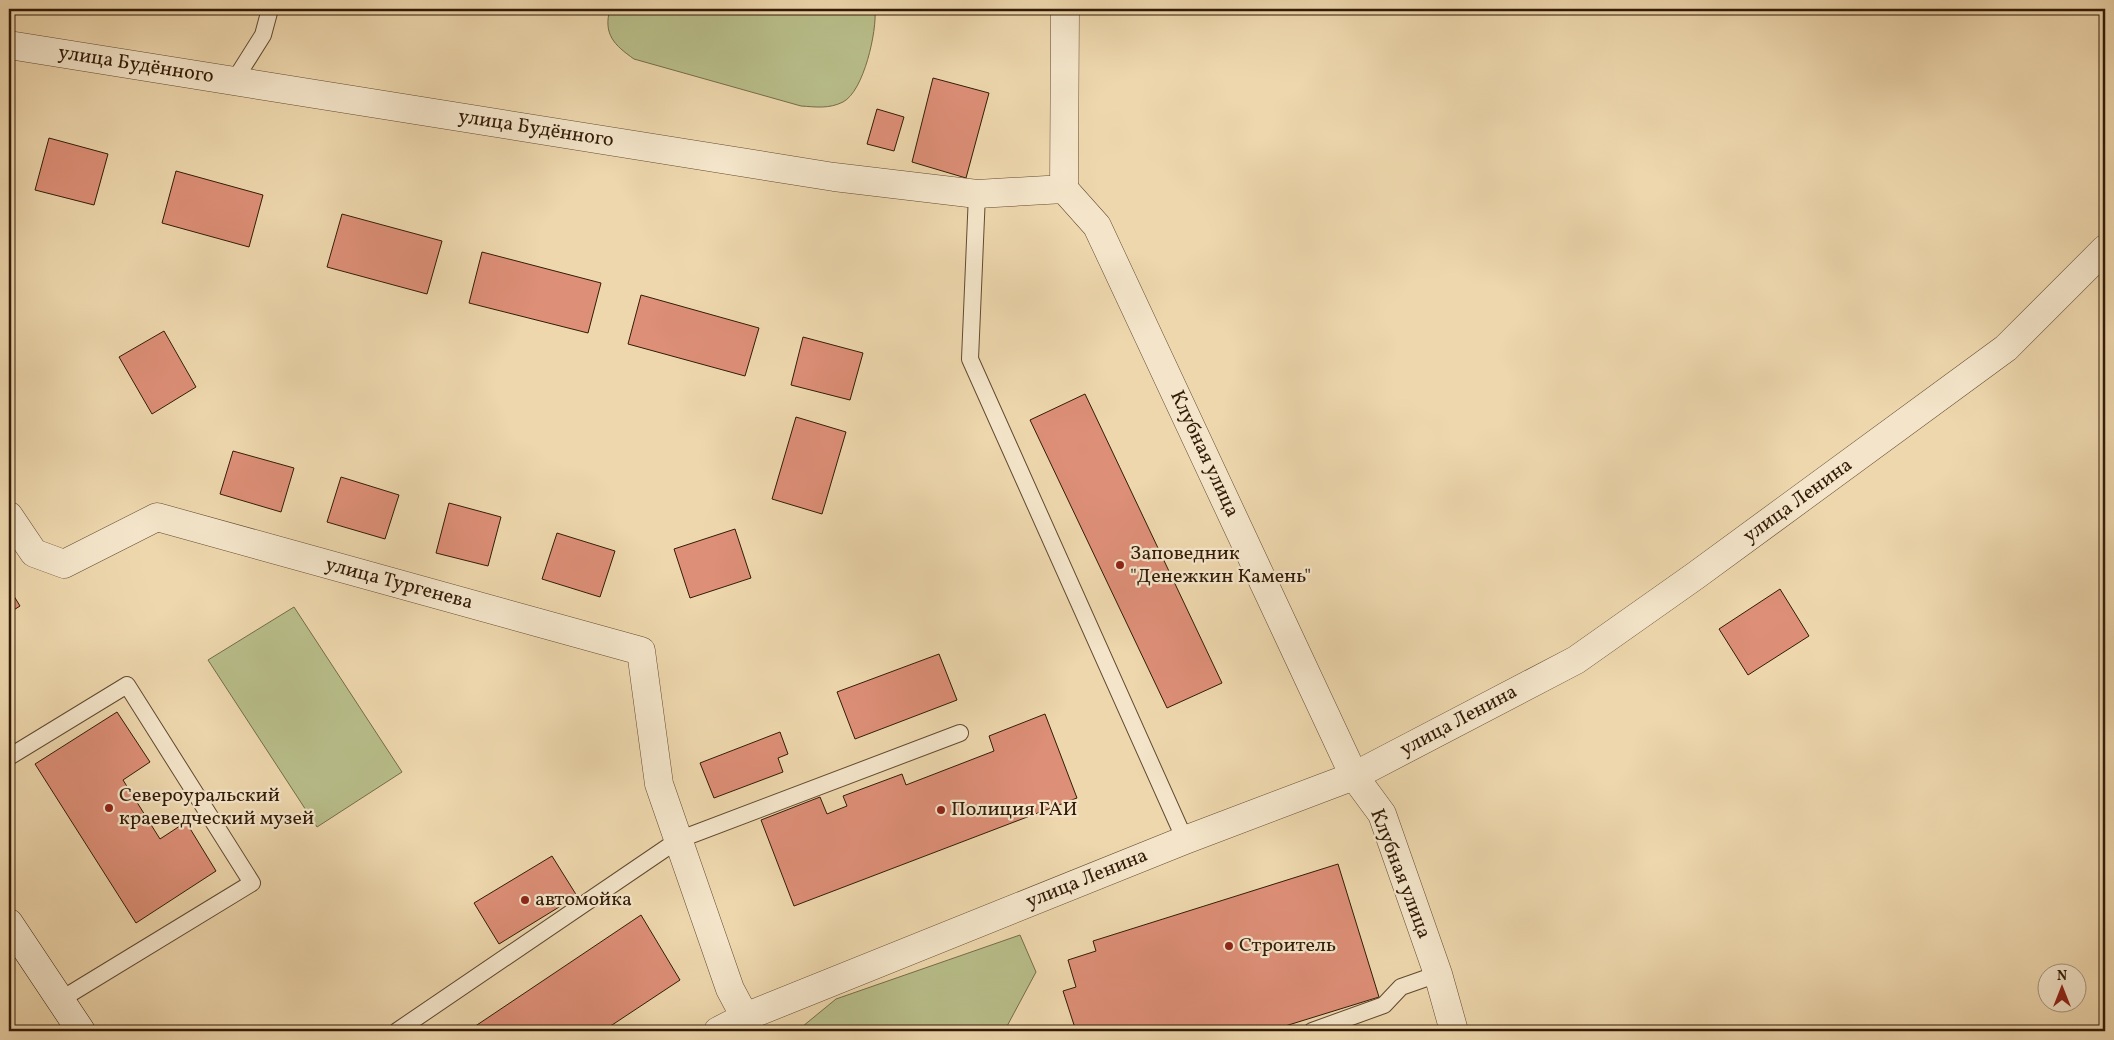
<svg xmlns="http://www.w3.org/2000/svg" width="2114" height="1040" font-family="Vollkorn,serif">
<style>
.green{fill:#b8be8a;stroke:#756c48}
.building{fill:#dd8f77;stroke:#321b07}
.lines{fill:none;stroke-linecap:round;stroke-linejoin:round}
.lane-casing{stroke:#614a30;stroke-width:18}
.street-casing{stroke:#614a30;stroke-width:29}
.secondary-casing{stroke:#321b07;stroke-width:29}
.lane{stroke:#f4e5ca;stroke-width:16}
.street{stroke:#f4e5ca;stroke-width:28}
.secondary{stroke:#f4e5ca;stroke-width:28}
.poi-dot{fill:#8f2418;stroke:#f4e5ca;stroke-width:2}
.labels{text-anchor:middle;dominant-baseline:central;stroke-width:4.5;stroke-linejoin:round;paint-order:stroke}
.street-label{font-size:20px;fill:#321b07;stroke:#f4e5ca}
.poi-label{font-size:20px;fill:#321b07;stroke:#f4e5ca;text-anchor:start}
</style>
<rect width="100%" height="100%" fill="#eed7ad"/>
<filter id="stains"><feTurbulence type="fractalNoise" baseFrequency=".004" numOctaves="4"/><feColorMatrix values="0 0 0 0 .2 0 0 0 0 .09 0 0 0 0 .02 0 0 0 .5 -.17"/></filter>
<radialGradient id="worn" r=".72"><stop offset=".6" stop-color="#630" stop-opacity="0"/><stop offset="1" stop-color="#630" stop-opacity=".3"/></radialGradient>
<!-- green -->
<path class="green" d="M610 9H875C877 31 864 91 843 102 829 109 816 107 801 106L634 59C614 45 603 34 610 9Z
M294 607 402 772 317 827 208 660Z
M1020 935 1036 972 1006 1028 996 1031H797L836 999Z"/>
<!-- building -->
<path class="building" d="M933 78 989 93 966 178 912 162Z
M877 109 904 117 894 151 867 144Z
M49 138 108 154 94 205 35 190Z
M176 171 263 195 249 247 162 223Z
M342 214 442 241 427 294 327 267Z
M482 252 601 283 588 333 469 303Z
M641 295 759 328 745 376 628 344Z
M164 331 196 387 152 414 119 357Z
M803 337 863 353 850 400 791 385Z
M1085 394 1222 683 1167 708 1030 420Z
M796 417 846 432 822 514 772 499Z
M233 451 294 468 281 512 220 494Z
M341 477 399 495 385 539 327 522Z
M449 503 501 517 488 566 436 553Z
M735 529 751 578 690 598 674 549Z
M557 533 615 551 600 597 542 579Z
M9 588 20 606 9 613Z
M1780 589 1809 636 1748 675 1719 629Z
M939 654 957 700 855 739 837 692Z
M117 712 150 762 123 780 160 839 186 822 216 871 136 923 35 764Z
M1045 714 1077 798 794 906 761 820 820 797 827 814 847 806 843 796 902 774 906 785 994 751 989 736Z
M780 732 788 754 778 758 783 772 714 798 700 763Z
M552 856 577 896 499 944 474 903Z
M1338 864 1379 997 1269 1031H1076L1063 991 1076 987 1068 960 1096 951 1093 941Z
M641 915 680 980 603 1031H468Z"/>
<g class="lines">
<defs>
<path id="lane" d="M234 81 263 35 270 9
M977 194 970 359 1185 840
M9 757 127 685 252 883 60 1000
M397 1031 678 840 960 733
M1312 1031 1384 1005 1401 987 1438 974"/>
<path id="street" d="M1065 9 1064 189 1097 226 1354 776 1382 814 1438 974 1454 1031
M9 45 834 177 977 194 1064 189
M9 516 34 553 64 564 157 517 641 651 659 784 730 989 745 1017
M718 1031 745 1017 1185 840 1354 776 1576 660 1695 576 2006 348 2105 249"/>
<path id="secondary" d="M9 923 81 1031"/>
</defs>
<!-- lane casing -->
<use href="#lane" class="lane-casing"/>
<!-- street casing -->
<use href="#street" class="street-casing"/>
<!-- secondary casing -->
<use href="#secondary" class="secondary-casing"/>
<!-- lane -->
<use href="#lane" class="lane"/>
<!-- street -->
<use href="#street" class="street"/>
<!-- secondary -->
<use href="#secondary" class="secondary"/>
</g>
<!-- markers -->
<g class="poi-dot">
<circle cx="1120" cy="565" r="5"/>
<circle cx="109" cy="808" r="5"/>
<circle cx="941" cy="810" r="5"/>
<circle cx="525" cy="900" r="5"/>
<circle cx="1229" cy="946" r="5"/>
</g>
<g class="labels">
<!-- street labels -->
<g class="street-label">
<text transform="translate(136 65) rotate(9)">улица Будённого</text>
<text transform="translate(536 129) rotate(9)">улица Будённого</text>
<text transform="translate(1204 454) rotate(65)">Клубная улица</text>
<text transform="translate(1798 501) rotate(-36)">улица Ленина</text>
<text transform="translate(399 584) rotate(15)">улица Тургенева</text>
<text transform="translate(1459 721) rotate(-28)">улица Ленина</text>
<text transform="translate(1400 874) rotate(69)">Клубная улица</text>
<text transform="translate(1087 879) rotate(-22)">улица Ленина</text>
</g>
<!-- poi labels -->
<g class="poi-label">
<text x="1130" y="554">Заповедник<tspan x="1130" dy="23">"Денежкин Камень"</tspan></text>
<text x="119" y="796">Североуральский<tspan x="119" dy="23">краеведческий музей</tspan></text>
<text x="951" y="810">Полиция ГАИ</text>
<text x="535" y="900">автомойка</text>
<text x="1239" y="946">Строитель</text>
</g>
</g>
<!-- margin -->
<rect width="2114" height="1040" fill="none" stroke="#eed7ad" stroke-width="30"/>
<rect x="10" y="10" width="2094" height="1020" fill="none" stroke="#321b07" stroke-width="2.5"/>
<rect x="15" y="15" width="2084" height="1010" fill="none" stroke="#321b07"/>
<!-- north arrow -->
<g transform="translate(2062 988)"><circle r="24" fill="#f4e5ca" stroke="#a6947c"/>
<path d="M0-4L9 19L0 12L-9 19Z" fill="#8f2418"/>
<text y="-8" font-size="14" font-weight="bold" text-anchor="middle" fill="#321b07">N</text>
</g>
<rect width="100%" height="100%" filter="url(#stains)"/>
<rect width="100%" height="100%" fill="url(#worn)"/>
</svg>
